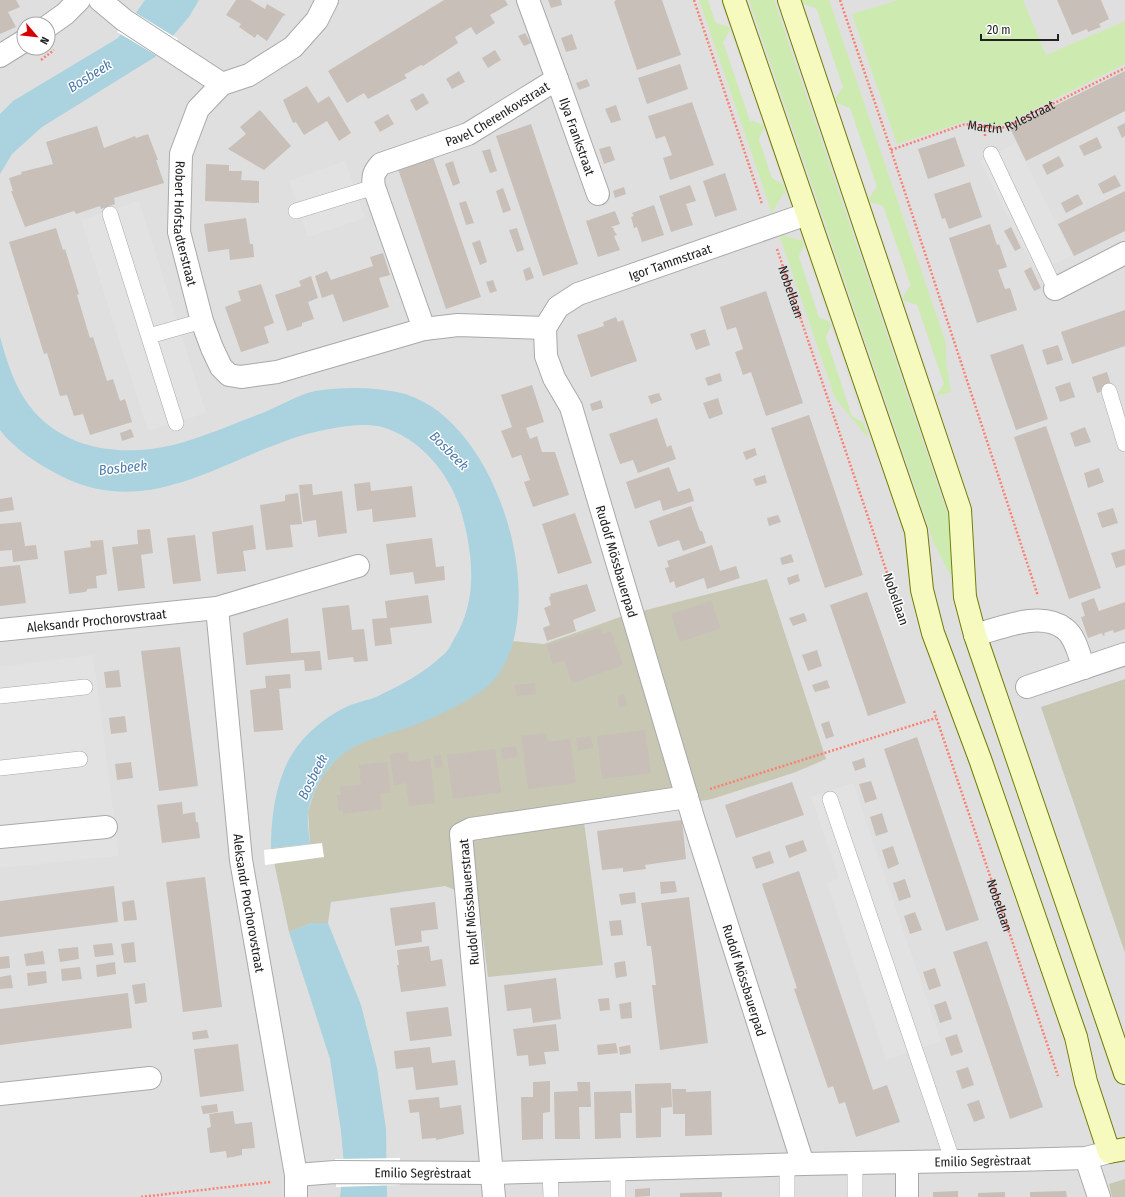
<svg xmlns="http://www.w3.org/2000/svg" width="1125" height="1197" font-family="'Fira Sans Condensed',sans-serif">
<style>
.residential{fill:#e0dfdf;fill-rule:evenodd}
.construction{fill:#c7c7b4}
.grass{fill:#cdebb0}
.parking{fill:#e2e2e2}
.water{fill:#aad3df}
.pier{fill:#fff}
.building{fill:#c7bfb8}
.lines{fill:none;stroke-linecap:round;stroke-linejoin:round}
.lane-casing{stroke:#a9a9a9;stroke-width:16}
.street-casing{stroke:#a9a9a9;stroke-width:24}
.secondary-casing{stroke:#707d05;stroke-width:24}
.path{stroke:#fa8072;stroke-width:2.5;stroke-dasharray:2 2;stroke-linecap:butt}
.lane{stroke:#fff;stroke-width:15}
.street{stroke:#fff;stroke-width:22}
.secondary{stroke:#f7fabf;stroke-width:22}
.labels{text-anchor:middle;dominant-baseline:central;stroke-width:3;stroke-linejoin:round;paint-order:stroke}
.street-label{font-size:13px;fill:#222;stroke:#fff}
.water-label{font-size:14px;font-style:italic;fill:#4a7aab;stroke:#fff}
</style>
<rect width="100%" height="100%" fill="#f2efe9"/>
<!-- residential -->
<path class="residential" d="M0 0H1125V1197H0ZM24 24H48V48H24Z"/>
<!-- construction -->
<path class="construction" d="M767 579 826 759 796 772 712 799 584 822 603 965 488 977 478 899 445 886 331 902 328 923H312L289 932 271 848 310 844 308 811 314 793 323 775 338 757 355 745 376 737 508 656 512 641 544 644 623 616Z
M1125 679V953L1041 707Z
M1125 1179V1197H1112L1109 1184Z"/>
<!-- grass -->
<path class="grass" d="M699 0H708L716 22 729 27 730 30 723 42 750 120 763 125 764 128 759 139 772 178 783 184 786 193 783 194 772 213Z
M749 0H774L942 498 950 521 954 575 949 573 934 543Z
M802 0H829L946 343V361L951 392 936 396 944 384 917 305 904 301 903 297 910 286 883 206 870 202 869 198 877 187 849 108 837 103 835 99 843 87 816 8 803 4Z
M899 0H1023L1046 55 1125 21V64L1003 125H996L981 121H967L897 144 852 14Z
M779 234 799 240 802 239 804 246 799 257 819 317 830 322 831 326 826 337 852 416 863 422 868 435 866 436 835 398Z"/>
<!-- parking -->
<path class="parking" d="M708 0H720L729 27 716 23Z
M803 4 814 9 816 8 843 88H841L835 99Z
M730 30 763 125 752 120 750 121 723 41H725Z
M837 103 850 108 877 187 875 188 869 198Z
M764 128 783 184 772 178 759 139Z
M1016 143 1072 255 1036 273 980 161Z
M345 161 365 218 308 237 289 181Z
M139 201 206 413 148 431 81 220Z
M870 202 883 206 911 286 908 287 903 297Z
M804 246 830 322 819 317 799 256Z
M904 301 917 305 944 385H942L936 396Z
M831 326 863 422 852 416 826 337Z
M93 655 119 856 0 868V667Z
M853 783 941 1041 886 1060 827 883 839 878 811 797Z"/>
<!-- water -->
<path class="water" d="M145 0H199L189 17 155 57 42 127 12 154 0 174V114L13 101 118 38Z
M0 337C6 358 12 379 24 398 56 449 119 458 173 445 201 438 233 424 260 414 278 407 297 395 315 391 341 387 371 387 397 392 494 411 552 598 498 675 489 687 476 695 464 702 447 711 428 721 409 727 370 740 338 745 317 786 314 794 309 803 308 812 307 822 309 834 310 844L271 848C271 813 277 770 300 743 312 728 329 715 346 707 356 702 367 701 378 696 401 685 424 673 443 655 448 651 451 645 454 639 479 599 473 551 460 508 448 472 420 438 382 427 365 423 346 426 329 429 234 446 157 527 57 474 37 463 14 449 0 430Z
M312 923H328L361 1005 377 1068 386 1129 387 1197H340L344 1165 341 1131 330 1059 289 932Z"/>
<!-- pier -->
<path class="pier" d="M131 10 178 39 164 60 117 32Z
M322 843 324 857 265 865 264 850Z
M400 1158V1185L336 1187 335 1159Z"/>
<!-- building -->
<path class="building" d="M0 0H16L20 7 8 12 16 27 0 34Z
M236 0H250L265 9 267 4 286 15 283 16 267 41 257 34 255 38 239 27 241 24 226 15Z
M444 0H505L508 5 490 15 495 23 476 35 471 27 455 37 458 43 423 66 421 65 404 75 407 78 368 99 364 93 347 103 328 71Z
M548 0H561L562 5 551 8Z
M616 0H662L681 55 637 70 614 2Z
M1057 0H1101L1109 19 1099 24 1101 27 1088 32 1087 29 1072 35Z
M525 33 531 43 524 46 518 36Z
M572 34 577 49 566 52 561 38Z
M495 50 501 60 488 68 482 58Z
M680 64 688 89 647 104 638 78Z
M459 71 465 82 452 89 446 79Z
M1125 71V111L1026 161 1010 128Z
M587 79 590 86 579 90 576 83Z
M307 86 318 103 329 96 351 133 339 141 327 121 304 135 296 122 293 123 283 100Z
M423 93 429 103 416 111 410 100Z
M692 102 714 165 670 180 663 158 672 155 665 136 656 139 648 116Z
M616 105 621 120 611 123 605 109Z
M260 110 291 146 264 170 228 149 246 134 240 127Z
M388 114 394 124 380 132 374 122Z
M1125 123V136L1122 138 1117 127Z
M531 124 578 264 543 276 496 136Z
M97 126 104 148 135 136 136 138 148 134 158 160H156L164 183 114 198 115 204 101 209 100 206 76 214 74 211 25 227 11 191H13L9 178 22 174 21 172 53 164 46 142Z
M955 137 965 166 928 179 918 149Z
M1097 137 1102 148 1084 156 1079 146Z
M610 146 615 160 604 164 599 149Z
M490 149 497 171 490 173 482 151Z
M1059 156 1064 166 1047 175 1042 165Z
M433 157 481 297 446 309 398 169Z
M453 161 460 183 453 186 445 164Z
M206 164 229 165V171H242L241 180 259 181V203L205 201Z
M725 173 737 210 715 217 703 181Z
M1115 175 1121 186 1103 194 1098 184Z
M970 182 982 217 949 229 945 218 942 219 934 194Z
M690 185 696 201 686 204 693 225 671 232 659 196Z
M624 187 626 194 615 198 613 191Z
M503 188 511 210 503 213 496 191Z
M1125 191V231L1074 256 1058 224Z
M1078 194 1083 204 1066 213 1061 203Z
M466 201 474 223 466 225 459 203Z
M654 205 664 235 642 242 637 227 634 228 631 217 634 216 632 213Z
M615 211 620 224 611 227 615 229H613L617 235 614 236 620 250 598 257 586 221Z
M246 218 250 244H253L254 257 230 260 229 249 208 252 204 224Z
M990 224 997 245 999 244 1007 267 998 270 1005 289 1010 288 1017 310 977 323 949 238Z
M1011 227 1021 248 1015 251 1004 231Z
M56 228 63 250 65 249 79 294 77 295 90 338 93 337 107 381 113 379 120 401 125 399 132 422 90 435 83 414 74 416 67 395 60 396 47 353 44 354 9 242Z
M517 228 524 250 517 252 509 230Z
M480 240 487 262 480 265 472 243Z
M383 253 390 275 379 278 389 307 343 322 333 294 322 298 315 276 327 271 331 280 373 266 370 257Z
M530 267 534 278 526 281 523 270Z
M1031 267 1041 288 1034 291 1024 271Z
M311 276 318 298 308 302 314 319 302 323V326L287 331 275 295 301 286 299 281Z
M493 280 497 291 490 293 486 282Z
M261 284 274 323 264 327 269 343 241 352 225 307 241 301 238 291Z
M766 291 803 403 766 416 751 372 743 375 735 352 743 349 736 327 727 330 720 307Z
M1125 310V346L1072 364 1061 332Z
M616 317 618 322 623 320 637 361 591 377 577 335 604 326 603 322Z
M705 329 710 345 696 350 690 334Z
M1023 344 1048 419 1016 430 990 355Z
M1058 345 1063 360 1047 365 1042 350Z
M1107 372 1112 388 1097 393 1092 377Z
M720 373 722 381 708 386 705 378Z
M1070 382 1075 397 1060 402 1055 387Z
M532 385 544 422 526 428 530 439 537 436 542 452H555L569 495 533 507 524 482 530 480 521 455 512 458 501 431 512 427 501 395Z
M659 393 662 400 651 404 648 396Z
M718 398 723 414 709 419 703 403Z
M601 400 603 408 592 411 590 404Z
M809 415 863 575 825 588 771 428Z
M657 418 667 447 671 445 676 459 638 473 633 460 620 464 609 434Z
M1046 426 1101 588 1069 599 1014 437Z
M1085 427 1091 442 1075 447 1070 433Z
M131 429 134 437 122 441 120 433Z
M755 448 757 455 746 460 743 452Z
M669 467 678 492 690 488 694 501 663 511 660 500 635 509 626 482Z
M1099 468 1104 482 1088 488 1084 473Z
M765 475 767 483 756 486 753 479Z
M370 482 371 491 412 486 416 517 373 522 372 509 357 511 354 484Z
M312 484 313 495 342 491 347 533 318 537 316 520 303 522 299 485Z
M298 493 302 524 290 525 293 547 266 550 260 505 285 501V495Z
M12 497 14 510 0 512V499Z
M691 506 700 531H702L706 543 683 551 679 540 658 547 649 521Z
M1113 508 1118 523 1102 528 1097 513Z
M575 513 592 563 558 574 542 524Z
M778 515 781 522 769 526 767 518Z
M21 522 25 546 36 545 38 559 13 562 12 550 0 551V524Z
M253 525 256 549 243 551 246 571 217 574 212 532Z
M150 529 153 553 141 555 145 588 118 591 112 547 138 544 137 530Z
M195 535 201 581 173 584 167 538Z
M432 538 436 567 444 566 445 580 415 584 413 572 390 575 386 544Z
M103 540 107 574 96 576 97 588 87 589V591L85 592 69 594 64 551 91 547 90 541Z
M712 545 720 571 736 566 740 578 707 589 704 578 676 588 674 581 670 583 665 568 669 567 667 561Z
M1125 549V565L1116 568 1111 553Z
M791 554 794 562 782 565 780 558Z
M20 565 26 603 0 606V567Z
M798 574 800 581 789 585 787 578Z
M587 584 596 611 573 620 576 631 547 641 543 628 550 625 544 608 551 605 549 597 551 596 550 594Z
M867 592 906 703 868 716 830 605Z
M428 595 432 623 390 628 392 644 375 646 372 619 387 618 385 601Z
M1094 598 1099 611 1125 602V629L1114 633 1113 630 1104 633 1105 635 1103 636 1102 633 1088 638 1081 617 1085 616 1081 603Z
M711 601 721 628 680 642 671 614Z
M349 605 352 630 364 629 368 661 354 662 353 657 328 660 322 608Z
M804 613 807 621 793 626 789 618Z
M288 618 291 653 320 651 322 670 305 671 304 660 246 665 243 633Z
M600 628 602 634 611 631 623 665 572 683 564 660 553 664 547 645Z
M180 647 198 786 159 791 141 651Z
M817 650 822 666 808 671 802 655Z
M119 670 121 687 106 688 104 672Z
M290 674 291 688 279 689 283 730 254 732 250 690 266 688 265 676Z
M827 680 830 688 815 692 812 685Z
M535 683 536 694 517 696 515 685Z
M625 695 627 706 619 708 618 696Z
M125 716 127 732 111 734 109 718Z
M829 721 834 736 826 739 821 724Z
M645 730 651 773 602 779 597 736Z
M546 733 547 742 570 739 576 783 528 789 521 736Z
M591 736 593 748 578 750 576 738Z
M917 737 979 920 946 931 884 749Z
M516 746 518 757 502 759 501 748Z
M495 749 501 792 453 799 447 755Z
M408 752 409 762 430 759 435 803 409 806 406 783 394 785 390 754Z
M441 755 443 767 435 768 434 756Z
M864 758 866 767 855 771 852 762Z
M131 762 133 778 117 780 115 764Z
M387 762 391 793 380 794 382 809 343 814V810L339 811 337 795H341L340 787 361 785 359 765Z
M871 781 877 799 865 803 859 784Z
M792 782 804 815 736 838 725 805Z
M182 802 183 814 195 812 196 822H198L200 838 162 843 157 805Z
M882 813 888 832 876 836 870 817Z
M682 820 686 859 645 865 646 869 623 872V868L602 870 597 831Z
M803 840 807 851 789 858 785 846Z
M893 846 899 864 888 869 882 850Z
M770 851 774 863 756 869 752 857Z
M799 871 873 1090 887 1085 900 1122 856 1137 845 1102 839 1104 833 1086 828 1088 794 989 797 988 762 884Z
M205 877 222 1007 183 1012 166 882Z
M905 879 911 897 899 901 893 883Z
M675 881 677 892 661 894 660 882Z
M114 886 118 922 0 937V901Z
M635 892 636 903 621 905 619 894Z
M689 897 708 1043 660 1050 652 985H656L651 946H647L641 903Z
M134 900 137 920 124 921 122 902Z
M435 902 438 929 421 931 422 942 395 946 390 908Z
M915 912 922 930 910 934 904 916Z
M621 920 623 935 611 936 609 921Z
M987 941 1043 1107 1010 1119 953 952Z
M134 942 136 962 124 963 121 944Z
M112 943 114 955 95 957 93 945Z
M429 946 431 961 442 959 446 986 401 992 397 965H399L397 950Z
M78 947 79 959 60 962 58 949Z
M43 951 45 964 26 966 24 954Z
M9 956 10 968 0 969V957Z
M625 961 627 976 616 978 614 963Z
M115 962 116 974 97 977 96 965Z
M80 967 82 979 62 981 61 969Z
M935 968 941 986 929 990 923 972Z
M46 971 47 983 28 986 27 973Z
M11 975 13 988 0 989V977Z
M556 978 561 1019 533 1023 531 1008 507 1011 504 985Z
M145 983 147 1002 135 1004 132 985Z
M128 993 132 1028 0 1045V1009Z
M609 998 610 1010 600 1011 598 999Z
M946 1001 952 1019 940 1023 934 1005Z
M631 1002 632 1018 621 1019 619 1004Z
M448 1007 452 1036 410 1041 406 1012Z
M556 1024 559 1051 544 1052 546 1064 529 1066 528 1055 517 1056 513 1029Z
M207 1030 209 1038 193 1040 192 1032Z
M957 1034 963 1052 951 1056 945 1038Z
M616 1043 618 1053 598 1055 597 1045Z
M238 1044 244 1091 200 1097 194 1049Z
M630 1045 631 1053 620 1055 619 1047Z
M430 1047 432 1063 455 1060 458 1085 416 1090 413 1067 396 1069 394 1051Z
M968 1067 974 1085 962 1089 956 1071Z
M550 1081V1112L543 1113V1139L522 1140 521 1097H533V1082Z
M577 1082H590L591 1107H579L580 1139H555L554 1092 578 1091Z
M671 1083 672 1107 661 1108V1137L636 1138 635 1084Z
M672 1089H686V1092L711 1091 712 1135 685 1136V1114H673Z
M631 1091 632 1113H620L621 1138 595 1139 594 1092Z
M439 1097 440 1108 461 1105 464 1134 436 1140V1138L422 1139 419 1112 410 1113 408 1100Z
M979 1100 985 1118 974 1122 967 1104Z
M217 1104 218 1112 203 1114 201 1106Z
M233 1111 235 1124 252 1122 255 1148 242 1149V1155L227 1158 226 1151 210 1153 207 1128 211 1127 209 1114Z
M650 1188V1196L635 1197V1189Z
M958 1191V1197H933V1192Z
M1066 1191 1067 1197H1030V1192Z
M722 1192V1197H680V1193Z
M1005 1192V1197H978V1193Z"/>
<g class="lines">
<defs>
<path id="lane" d="M991 154 1055 289
M296 211 374 187
M110 214 176 423
M149 336 202 321
M1109 391 1125 444
M0 696 85 687
M0 768 80 759
M830 799 953 1162
M855 1163V1197
M787 1164V1197
M618 1169V1197
M550 1171 551 1197"/>
<g id="street">
<path d="M100 0 124 20 222 84"/>
<path id="s4" d="M327 0 317 20 293 47 249 75 222 84 198 109 181 154 179 232 202 321 212 348 221 367 229 375 241 377 277 372 424 329 458 325 545 328"/>
<path d="M48 26 65 14 79 0"/>
<path d="M0 56 24 41"/>
<path id="s5" d="M557 79 598 194"/>
<path d="M1055 289 1125 253"/>
<path id="s6" d="M545 328 546 356 554 378 571 407 694 821 803 1164"/>
<path id="s7" d="M545 328 558 307 578 294 807 214"/>
<path id="s8" d="M424 329 374 187C372 176 374 172 381 164L468 134 557 79 528 0"/>
<path id="s9" d="M217 608 241 860 296 1175V1197"/>
<path id="s10" d="M0 630 217 608 358 566"/>
<path d="M975 635C1001 628 1041 610 1065 629 1076 637 1079 656 1084 668"/>
<path d="M1027 687 1125 654"/>
<path d="M0 837 106 827"/>
<path d="M0 1094 150 1078"/>
<path d="M1086 1158 1099 1197"/>
<path d="M907 1163V1197"/>
<path id="s11" d="M296 1175 335 1172 494 1173 803 1164 1015 1160 1086 1158 1109 1152"/>
<path d="M494 1197 461 834 471 829 687 797"/>
</g>
<path id="secondary" d="M734 0 916 531 922 590 933 633 980 759 1076 1037 1086 1082 1109 1152 1125 1149
M789 0 960 510 965 597 975 635 1125 1073"/>
</defs>
<!-- lane casing -->
<use href="#lane" class="lane-casing"/>
<!-- street casing -->
<use href="#street" class="street-casing"/>
<!-- secondary casing -->
<use href="#secondary" class="secondary-casing"/>
<!-- path -->
<g class="path">
<path d="M694 0 762 204"/>
<path d="M840 0 891 150 1038 596"/>
<path d="M41 60 54 50"/>
<path d="M985 136V126"/>
<path id="s1" d="M891 150 965 124 997 128 1006 127 1125 68"/>
<path id="s2" d="M777 249 901 614"/>
<path id="s3" d="M934 711 1058 1076"/>
<path d="M710 789 936 718"/>
<path d="M141 1197 271 1182"/>
</g>
<!-- lane -->
<use href="#lane" class="lane"/>
<!-- street -->
<use href="#street" class="street"/>
<!-- secondary -->
<use href="#secondary" class="secondary"/>
</g>
<g class="labels">
<!-- street labels -->
<g class="street-label">
<text stroke="none"><textPath href="#s8" startOffset="303">Pavel Cherenkovstraat</textPath></text>
<text stroke="none"><textPath href="#s1" startOffset="127">Martin Rylestraat</textPath></text>
<text stroke="none"><textPath href="#s5" startOffset="61">Ilya Frankstraat</textPath></text>
<text stroke="none"><textPath href="#s4" startOffset="292">Robert Hofstadterstraat</textPath></text>
<text stroke="none"><textPath href="#s7" startOffset="146">Igor Tammstraat</textPath></text>
<text stroke="none"><textPath href="#s2" startOffset="45">Nobellaan</textPath></text>
<text stroke="none"><textPath href="#s6" startOffset="246">Rudolf Mössbauerpad</textPath></text>
<text transform="translate(896 599) rotate(71)">Nobellaan</text>
<text stroke="none"><textPath href="#s10" startOffset="97">Aleksandr Prochorovstraat</textPath></text>
<text transform="translate(469 902) rotate(-95)">Rudolf Mössbauerstraat</text>
<text stroke="none"><textPath href="#s9" startOffset="297">Aleksandr Prochorovstraat</textPath></text>
<text stroke="none"><textPath href="#s3" startOffset="205">Nobellaan</textPath></text>
<text stroke="none"><textPath href="#s6" startOffset="684">Rudolf Mössbauerpad</textPath></text>
<text stroke="none"><textPath href="#s11" startOffset="687">Emilio Segrèstraat</textPath></text>
<text stroke="none"><textPath href="#s11" startOffset="127">Emilio Segrèstraat</textPath></text>
</g>
<!-- water labels -->
<g class="water-label">
<text transform="translate(90 76) rotate(-32)">Bosbeek</text>
<text transform="translate(449 451) rotate(45)">Bosbeek</text>
<text transform="translate(123 468) rotate(-6)">Bosbeek</text>
<text transform="translate(313 777) rotate(-63)">Bosbeek</text>
</g>
</g>
<!-- north arrow -->
<g transform="translate(36 36) rotate(118)"><circle r="19" fill="#ffffff" stroke="#a7a7a7"/>
<path d="M0-3L7 15L0 10L-7 15Z" fill="#d40000"/>
<text y="-6" font-size="11" font-weight="bold" text-anchor="middle" fill="#222222">N</text>
</g>
<!-- scale -->
<path d="M981 34v6h77v-6" fill="none" stroke="#222222" stroke-width="2"/>
<text x="987" y="34" font-size="12" fill="#222222" stroke="#ffffff" stroke-width="3" paint-order="stroke">20 m</text>
</svg>
